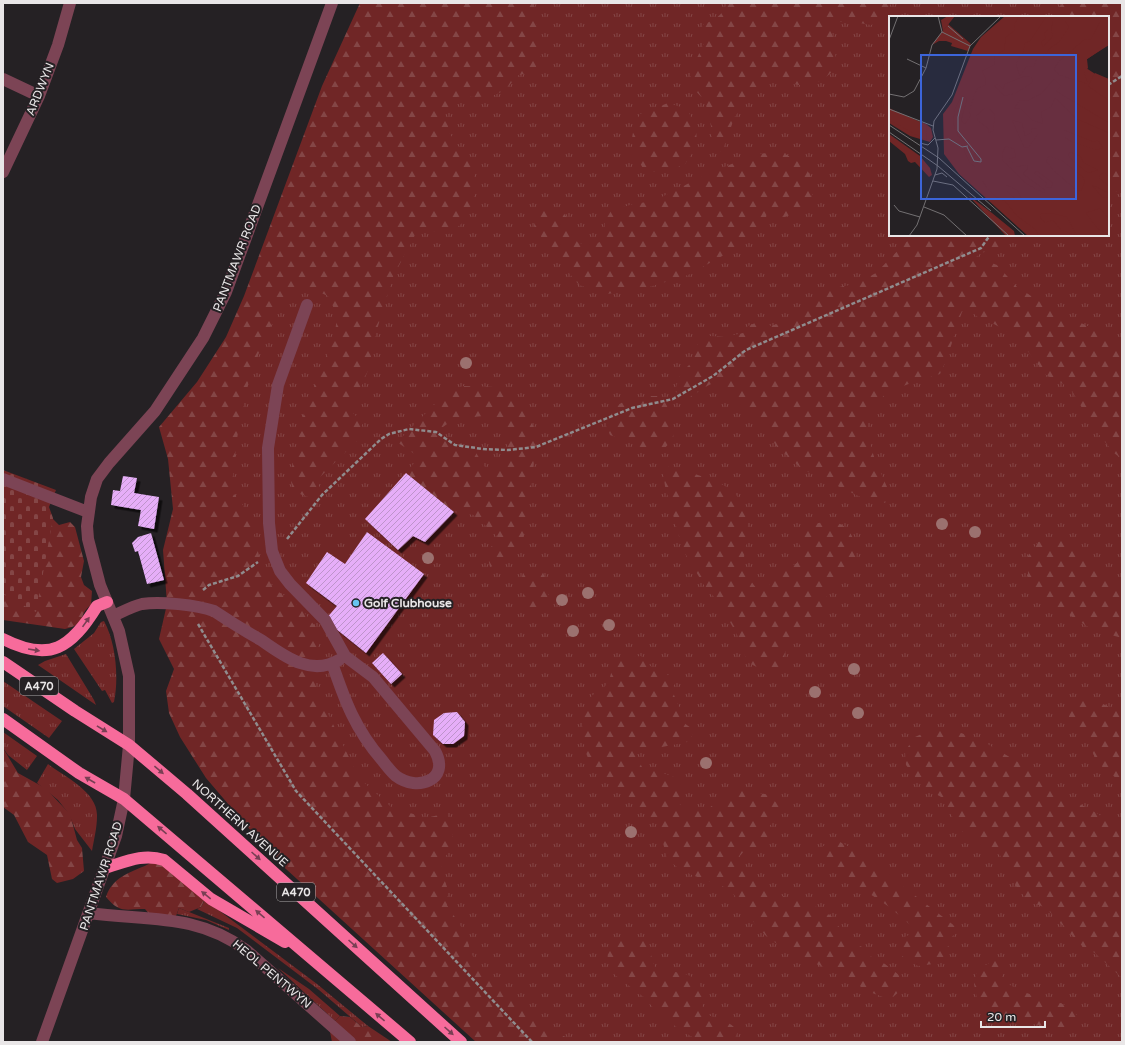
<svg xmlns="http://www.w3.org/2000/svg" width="1125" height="1045" font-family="'Varela Round',sans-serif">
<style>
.grass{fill:url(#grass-tufts);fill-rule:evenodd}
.forest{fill:url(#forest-firs);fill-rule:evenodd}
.cemetery{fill:url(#cemetery-stones)}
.building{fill:url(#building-hatch);filter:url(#shadow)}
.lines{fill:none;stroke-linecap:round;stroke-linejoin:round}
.path{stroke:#908c8e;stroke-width:2.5;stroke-dasharray:4 2;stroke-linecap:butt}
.minor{stroke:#7c4455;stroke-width:12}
.highway{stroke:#f76b9b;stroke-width:12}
.tree{fill:#9b716f}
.oneway{fill:#793f54}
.poi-dot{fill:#67c4f0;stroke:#252124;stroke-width:1.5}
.labels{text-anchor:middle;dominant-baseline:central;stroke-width:4;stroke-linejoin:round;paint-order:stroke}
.shield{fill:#252124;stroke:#aeabac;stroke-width:1}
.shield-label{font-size:11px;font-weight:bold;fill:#e9e6e7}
.street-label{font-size:12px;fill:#e9e6e7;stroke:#252124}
.poi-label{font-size:12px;font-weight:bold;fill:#e9e6e7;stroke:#252124;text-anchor:start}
.inset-road{fill:none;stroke:#737072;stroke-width:1}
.view{fill:#3c65da;fill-opacity:0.15;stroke:#3c65da;stroke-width:2}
.inset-edge{fill:none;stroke:#e9e6e7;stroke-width:2}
</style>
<defs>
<pattern id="grass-tufts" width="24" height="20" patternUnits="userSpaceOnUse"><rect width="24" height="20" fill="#702626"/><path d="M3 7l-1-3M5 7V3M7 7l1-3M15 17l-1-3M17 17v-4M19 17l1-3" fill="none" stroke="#844646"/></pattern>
<pattern id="forest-firs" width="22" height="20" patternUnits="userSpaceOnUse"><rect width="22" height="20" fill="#702626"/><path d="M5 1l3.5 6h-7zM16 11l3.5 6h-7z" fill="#844646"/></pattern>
<pattern id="cemetery-stones" width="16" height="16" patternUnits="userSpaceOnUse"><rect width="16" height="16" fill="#702626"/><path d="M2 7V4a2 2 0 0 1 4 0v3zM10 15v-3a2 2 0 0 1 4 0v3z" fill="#844646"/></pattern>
<pattern id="building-hatch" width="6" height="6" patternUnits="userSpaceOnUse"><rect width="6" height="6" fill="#e6aef8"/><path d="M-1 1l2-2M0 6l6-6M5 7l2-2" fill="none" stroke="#be94cb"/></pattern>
<filter id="shadow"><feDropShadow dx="3.5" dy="3.5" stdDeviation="0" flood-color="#0009"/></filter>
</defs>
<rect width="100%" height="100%" fill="#252124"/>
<!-- grass -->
<path class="grass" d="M391 3H1122V1042H523L267 804 203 397ZM890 17H1108V235H890Z
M104 621C116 643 119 678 114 702L112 703 105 690 102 691 74 649 94 633 101 622Z
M66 654 94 700 96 705 38 665 45 661Z
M3 681 62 721 49 738 3 706Z
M3 732 37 756 27 770 8 755 3 748Z
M48 764C65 777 98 792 97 816 97 828 94 839 92 851L75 829 69 814 58 800 37 783Z
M205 900 317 984 368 1026 362 1027 319 990 237 928 197 909 201 907Z
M179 908 229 928V930L206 920 177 914Z
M278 968 309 989 340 1016 335 1021Z"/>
<!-- forest -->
<path class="forest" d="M360 3H536L534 5 541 57 534 71 516 76C501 102 483 96 456 97L445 113 450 134 475 171V193L467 219 449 234 428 230 415 235 393 277 375 336 369 368 351 411 362 422V436L317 480 322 495 319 501 300 494 292 487 290 476 303 416 335 334 337 315 328 296 312 289 298 288 283 303 263 341 247 387 238 432 233 472 234 494 249 513 260 560 273 588 299 606 318 630V649L311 665 317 691 359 778 391 807 426 818 447 813C453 834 459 844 442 860L441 869 447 887V905L467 936 470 951 477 964 524 1005 545 1029 579 1042H476L275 859 206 778 180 737 169 713 166 691 174 669 159 639 167 604 163 550 173 509 168 459 159 427 197 382 226 337 244 296 322 86Z
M727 3H891L884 19 871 25 854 22H840L832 31 837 67 823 80 804 86 774 80 761 87 735 116 722 152 713 147 711 126 705 101 694 89 690 73 704 43 702 25C714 20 723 16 727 3Z
M1063 3H1122V193L1108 189V17H1049Z
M668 103 687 109 696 127 697 146 685 164 663 173 644 170C630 146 628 140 640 114Z
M781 152C799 161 817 171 812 195 811 200 806 207 803 211L784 217 767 212 764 229 742 245 688 275 646 288 607 294 579 285 550 250 534 226 537 212C541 211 546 208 549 207 567 205 573 231 578 243L594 245 605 239V221L611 211 633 204 654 201 701 177 755 154Z
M913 235H1010L1002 247 981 253 976 257 997 265 1017 287 1058 313 1106 334 1122 345V459L1114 453 1097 432 1069 387 1046 375 1017 337 994 324 980 319 971 311 962 312C954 333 950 354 940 374 927 378 896 387 886 394 848 421 880 466 892 499L884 503 869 501 802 469 776 446 765 426 716 382C704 386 696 395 685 399L675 391 680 374 692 362 698 343 709 336 725 337 743 333 748 326 760 321 769 326 787 322 797 310 829 289 855 284 876 273Z
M463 386 496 387 523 407 537 433 527 522 521 546 511 560 490 567 487 553 498 537 474 515 454 512 406 473 419 457 397 442 447 392ZM483 416 506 426C508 445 511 460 495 474L484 466 475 451 455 445 436 432 454 419Z
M649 396H660C670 407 675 424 673 439L664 449 648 450 610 435 606 425C617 400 623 400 649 396Z
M669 466C682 469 725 483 734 492 741 501 748 518 748 529 747 559 735 561 757 589L766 588 781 572 797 563 800 551 799 537 806 526C817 523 829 520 840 524 855 530 863 560 850 571 844 575 834 578 828 582L826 605 786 650 780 671 770 674 747 662 740 640 720 604 704 585 686 555 680 540 665 486 663 472Z
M3 494 46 512 59 525 70 522 75 527 84 561 81 577 84 585 92 591 91 605C77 615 88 624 65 629L3 620Z
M1052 539 1072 543 1110 581 1122 584V638L1093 630 1036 594 1028 577V556L1038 542Z
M535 568 542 570C547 582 550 594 547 607L538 611 527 608 521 581 523 573Z
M641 656 655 671 665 672 675 683 672 690C676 701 682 711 684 723L691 728 693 735 687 742 657 748H641L636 756 642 767 672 776 683 783V794L677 801 683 808 692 810 709 808 728 794 741 790 770 795 779 806 778 818 767 828 768 838 761 848 745 850 739 857 740 863 752 871 754 880 760 887 782 896 810 903 831 916 850 942 867 949 872 958 885 964 899 975 902 989 893 997H883L867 991 845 976 790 953 766 936 751 919 730 889 692 875 677 867 667 859 659 826 592 769 585 750 582 722 586 706 591 696 603 689 609 681 613 666 621 659Z
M1081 700 1103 704 1122 713V783L1099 764 1090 748 1091 737 1069 722C1069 710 1070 705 1081 700Z
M930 730 955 731 979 739 1045 778 1068 798 1095 812 1122 830V978L1095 953 1083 947 1046 908 1029 901 1017 888 1000 855 979 845 958 828 943 798 923 787 906 765 905 751 915 737Z
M3 748 18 773 45 788 70 814 77 840 82 848 84 871 73 879 57 883 52 879 47 855 28 842 14 815 3 807Z
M828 842H840L857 851 956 927V933L946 942 950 949C941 964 935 964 918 966L899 954 898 944 903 938 912 933 913 927C903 919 893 909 882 902 860 886 833 879 819 855L820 849Z
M151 863 167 865 206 897 201 907 189 912 179 908 176 916 150 915 145 909C126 909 120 914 106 897 113 875 133 872 151 863Z
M629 937 644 939C652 950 650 957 656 969 673 973 697 970 702 991 704 997 701 1004 704 1013 717 1020 728 1019 738 1031L733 1042H700L661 1017 645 998 615 975 608 961 607 948 614 939Z
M998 958 1003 960 1002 978C1024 1001 1055 993 1074 1012 1077 1014 1077 1020 1079 1023L1074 1029 1058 1032 1013 1016 995 1015 983 1009 977 998 974 984 977 970Z
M340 1016 350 1017 362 1027 368 1026 392 1042H332L329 1027Z"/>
<!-- cemetery -->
<path class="cemetery" d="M3 470 56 490 49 507 53 518 36 612 3 594Z"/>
<!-- building -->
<path class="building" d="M406 473 454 512 425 542 413 536 398 550 365 519Z
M123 476 137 478 134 493 159 497 154 529 138 526 141 510 111 505 113 490 120 491Z
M367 532 424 574 366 653 325 620 337 606 306 583 327 552 345 564Z
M151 533 164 580 147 584 138 551 135 552 132 543 138 537Z
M383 653 402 674 391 684 372 663Z
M457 712 465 722 464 736 453 744H443L433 735 434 720 444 713Z"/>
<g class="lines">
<!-- path -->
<path class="path" d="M1108 85 1122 76
M287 539 322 495 381 439 389 434 409 429 436 432 455 445 483 449 508 450 536 447 632 408 673 399 713 376 746 350 981 248 990 235
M203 590 209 585 238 576 258 562
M198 624 296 791 532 1042"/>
<!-- minor -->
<path class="minor" d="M3 79 39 96
M3 172 39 96 58 45 70 3
M307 305 278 385 268 448 269 523 272 551 280 571 290 584 325 620 345 656 373 677 435 751C451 780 417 792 396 776 391 772 386 765 382 760 355 729 345 701 332 663
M3 479 88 512
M113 616C122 612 133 606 142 604 160 601 197 605 214 611 229 621 245 631 261 640 283 655 310 677 339 660
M89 913C147 921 196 913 246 950L350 1042
M42 1042 116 836 124 799 129 745V676L119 631 100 585 88 539 87 526 91 497 97 479 109 463 155 411 203 338 226 292 332 3"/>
<!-- highway -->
<path class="highway" d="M3 639C50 663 71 648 97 606L107 602
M3 662 75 711 129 745 187 794 461 1042
M3 719 79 773 124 799 410 1042
M105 868C125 862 143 853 164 860L211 899 285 942"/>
</g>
<!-- trees -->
<g class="tree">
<circle cx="466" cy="363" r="6"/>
<circle cx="942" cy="524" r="6"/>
<circle cx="975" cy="532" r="6"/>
<circle cx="428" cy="558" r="6"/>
<circle cx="588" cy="593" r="6"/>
<circle cx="562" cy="600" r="6"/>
<circle cx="609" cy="625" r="6"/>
<circle cx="573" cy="631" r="6"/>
<circle cx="854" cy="669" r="6"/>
<circle cx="815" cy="692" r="6"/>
<circle cx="858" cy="713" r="6"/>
<circle cx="706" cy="763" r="6"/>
<circle cx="631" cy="832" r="6"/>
</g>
<!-- one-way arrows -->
<defs><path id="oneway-solid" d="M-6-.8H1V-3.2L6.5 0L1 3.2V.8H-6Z"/></defs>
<g class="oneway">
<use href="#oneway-solid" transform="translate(86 622) rotate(-55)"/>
<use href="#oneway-solid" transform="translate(34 650) rotate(9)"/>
<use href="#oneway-solid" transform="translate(102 729) rotate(31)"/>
<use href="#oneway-solid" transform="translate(159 770) rotate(40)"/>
<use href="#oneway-solid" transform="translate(90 780) rotate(-150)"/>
<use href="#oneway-solid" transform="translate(162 830) rotate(-140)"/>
<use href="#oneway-solid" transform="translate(256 856) rotate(42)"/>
<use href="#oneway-solid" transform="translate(206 895) rotate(-141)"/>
<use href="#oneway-solid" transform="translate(260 914) rotate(-140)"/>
<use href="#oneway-solid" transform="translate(353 944) rotate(42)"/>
<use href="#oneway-solid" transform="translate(380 1017) rotate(-140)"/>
<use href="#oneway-solid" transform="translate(449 1031) rotate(42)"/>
</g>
<!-- markers -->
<circle class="poi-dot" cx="356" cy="603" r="4"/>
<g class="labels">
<!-- shield labels -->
<g class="shield">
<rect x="20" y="677" width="38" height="18" rx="3"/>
<rect x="277" y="883" width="38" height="18" rx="3"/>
</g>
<g class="shield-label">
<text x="39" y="686">A470</text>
<text x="296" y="892">A470</text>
</g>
<!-- street labels -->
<g class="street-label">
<text transform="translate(40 89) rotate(-68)">ARDWYN</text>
<text transform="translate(237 258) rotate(-69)">PANTMAWR ROAD</text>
<text transform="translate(240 823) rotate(42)">NORTHERN AVENUE</text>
<text transform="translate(101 876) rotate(-72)">PANTMAWR ROAD</text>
<text transform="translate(272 974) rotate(40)">HEOL PENTWYN</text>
</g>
<!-- poi labels -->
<g class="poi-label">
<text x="364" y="603">Golf Clubhouse</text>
</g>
</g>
<!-- overview -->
<g transform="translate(889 16)">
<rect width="220" height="220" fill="#252124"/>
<path d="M120 0H220V28L191 48 220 67V220H144L69 150 60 94ZM59 8 82 28 79 35 62 30 63 27 57 25H50L43 29Z" fill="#702626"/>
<path d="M59 0H66L54 15 52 4ZM116 0H130L126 7 125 15 117 21 115 34 106 40 105 49 93 55 97 63 96 69 89 72 86 77 80 96 82 99 76 108 72 105 78 83 73 79 66 93 64 107 69 120 76 126 75 135 81 147 86 151H93V164L98 172 107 181 116 185 128 200 146 213 150 220H139L70 158 55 138 54 98 63 86 84 33 92 21ZM214 0H220V29L198 43 199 52 195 56 199 68 170 59 165 53 170 45 195 24 202 23ZM157 1H159V13L155 18 157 22 152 26 154 31 164 20 162 14 164 5H176L180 11 170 26 160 33 154 42H148L145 50 137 51 131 60 127 49 129 43 134 37 136 27 141 25ZM206 57 220 63 219 84 199 70ZM136 60 142 61 144 66 127 77 116 80 105 70 109 68 114 73 116 68ZM165 63 172 70 167 75 220 107V117L188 103 166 82 162 91 152 96 154 108 143 104 131 92 125 93 130 85 140 84 153 77ZM96 92H100L106 99 104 115 99 117 100 113 88 104 89 102 87 100ZM0 95 37 108 42 112 44 121 41 126 21 120 0 107ZM123 104 133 107 136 120 142 117 143 112 149 113V118L139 132 135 131ZM175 114 205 126 209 124 214 132 207 134 183 126 175 121ZM0 118 31 140 41 152 43 159 40 161 26 146 22 147 19 145 16 138 0 125ZM117 130 125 133 127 141 120 143V145L126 147V151L138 149 139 152 134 158 156 174 155 177 138 168 114 145 113 137ZM181 136 191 140 195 147 209 154 199 157 184 145 179 139ZM160 140 172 144 193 160 196 165 192 175 187 174 164 154 157 145ZM148 155 164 167 162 172 156 171 158 167 145 157ZM215 156 220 161V170L211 163 210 160ZM117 169 128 174 133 183 130 184 123 180 117 174ZM203 169 220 177V182L213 181ZM79 179 103 197 125 215 126 220H117ZM211 192 219 202 220 219 208 212 197 197ZM162 197 178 201 188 220 172 214 164 204 156 207 151 201 152 198Z" fill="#702626"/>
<path d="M0 92 38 109 37 124 0 104Z" fill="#702626"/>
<path class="inset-road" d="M49 0 53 16 81 30M59 10 74 23M0 24 9 0M18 43 37 52M0 78 15 81 25 75 37 52 43 29 53 16M74 81 69 101V115L92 143V146L85 145 78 131M0 93 44 110M0 109 50 142 136 220M0 116 49 150 102 195M47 124 60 123 73 131 79 130M31 127 39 129 46 122M46 159 53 157 58 161M44 165 64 169 120 220M5 189 10 195 31 201M35 191 55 199 78 220M20 220 28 209 48 153 49 132 44 114 45 105 63 79 81 30 112 0"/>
<path class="view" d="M32 39H187V183H32Z"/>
<rect width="220" height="220" class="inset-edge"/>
</g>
<!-- border -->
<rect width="1125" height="1045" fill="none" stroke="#e9e6e7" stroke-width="8"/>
<!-- scale -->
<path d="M981 1021v6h64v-6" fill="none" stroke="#e9e6e7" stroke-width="2"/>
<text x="987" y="1021" font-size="12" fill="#e9e6e7" stroke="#252124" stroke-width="3" paint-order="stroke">20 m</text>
</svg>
